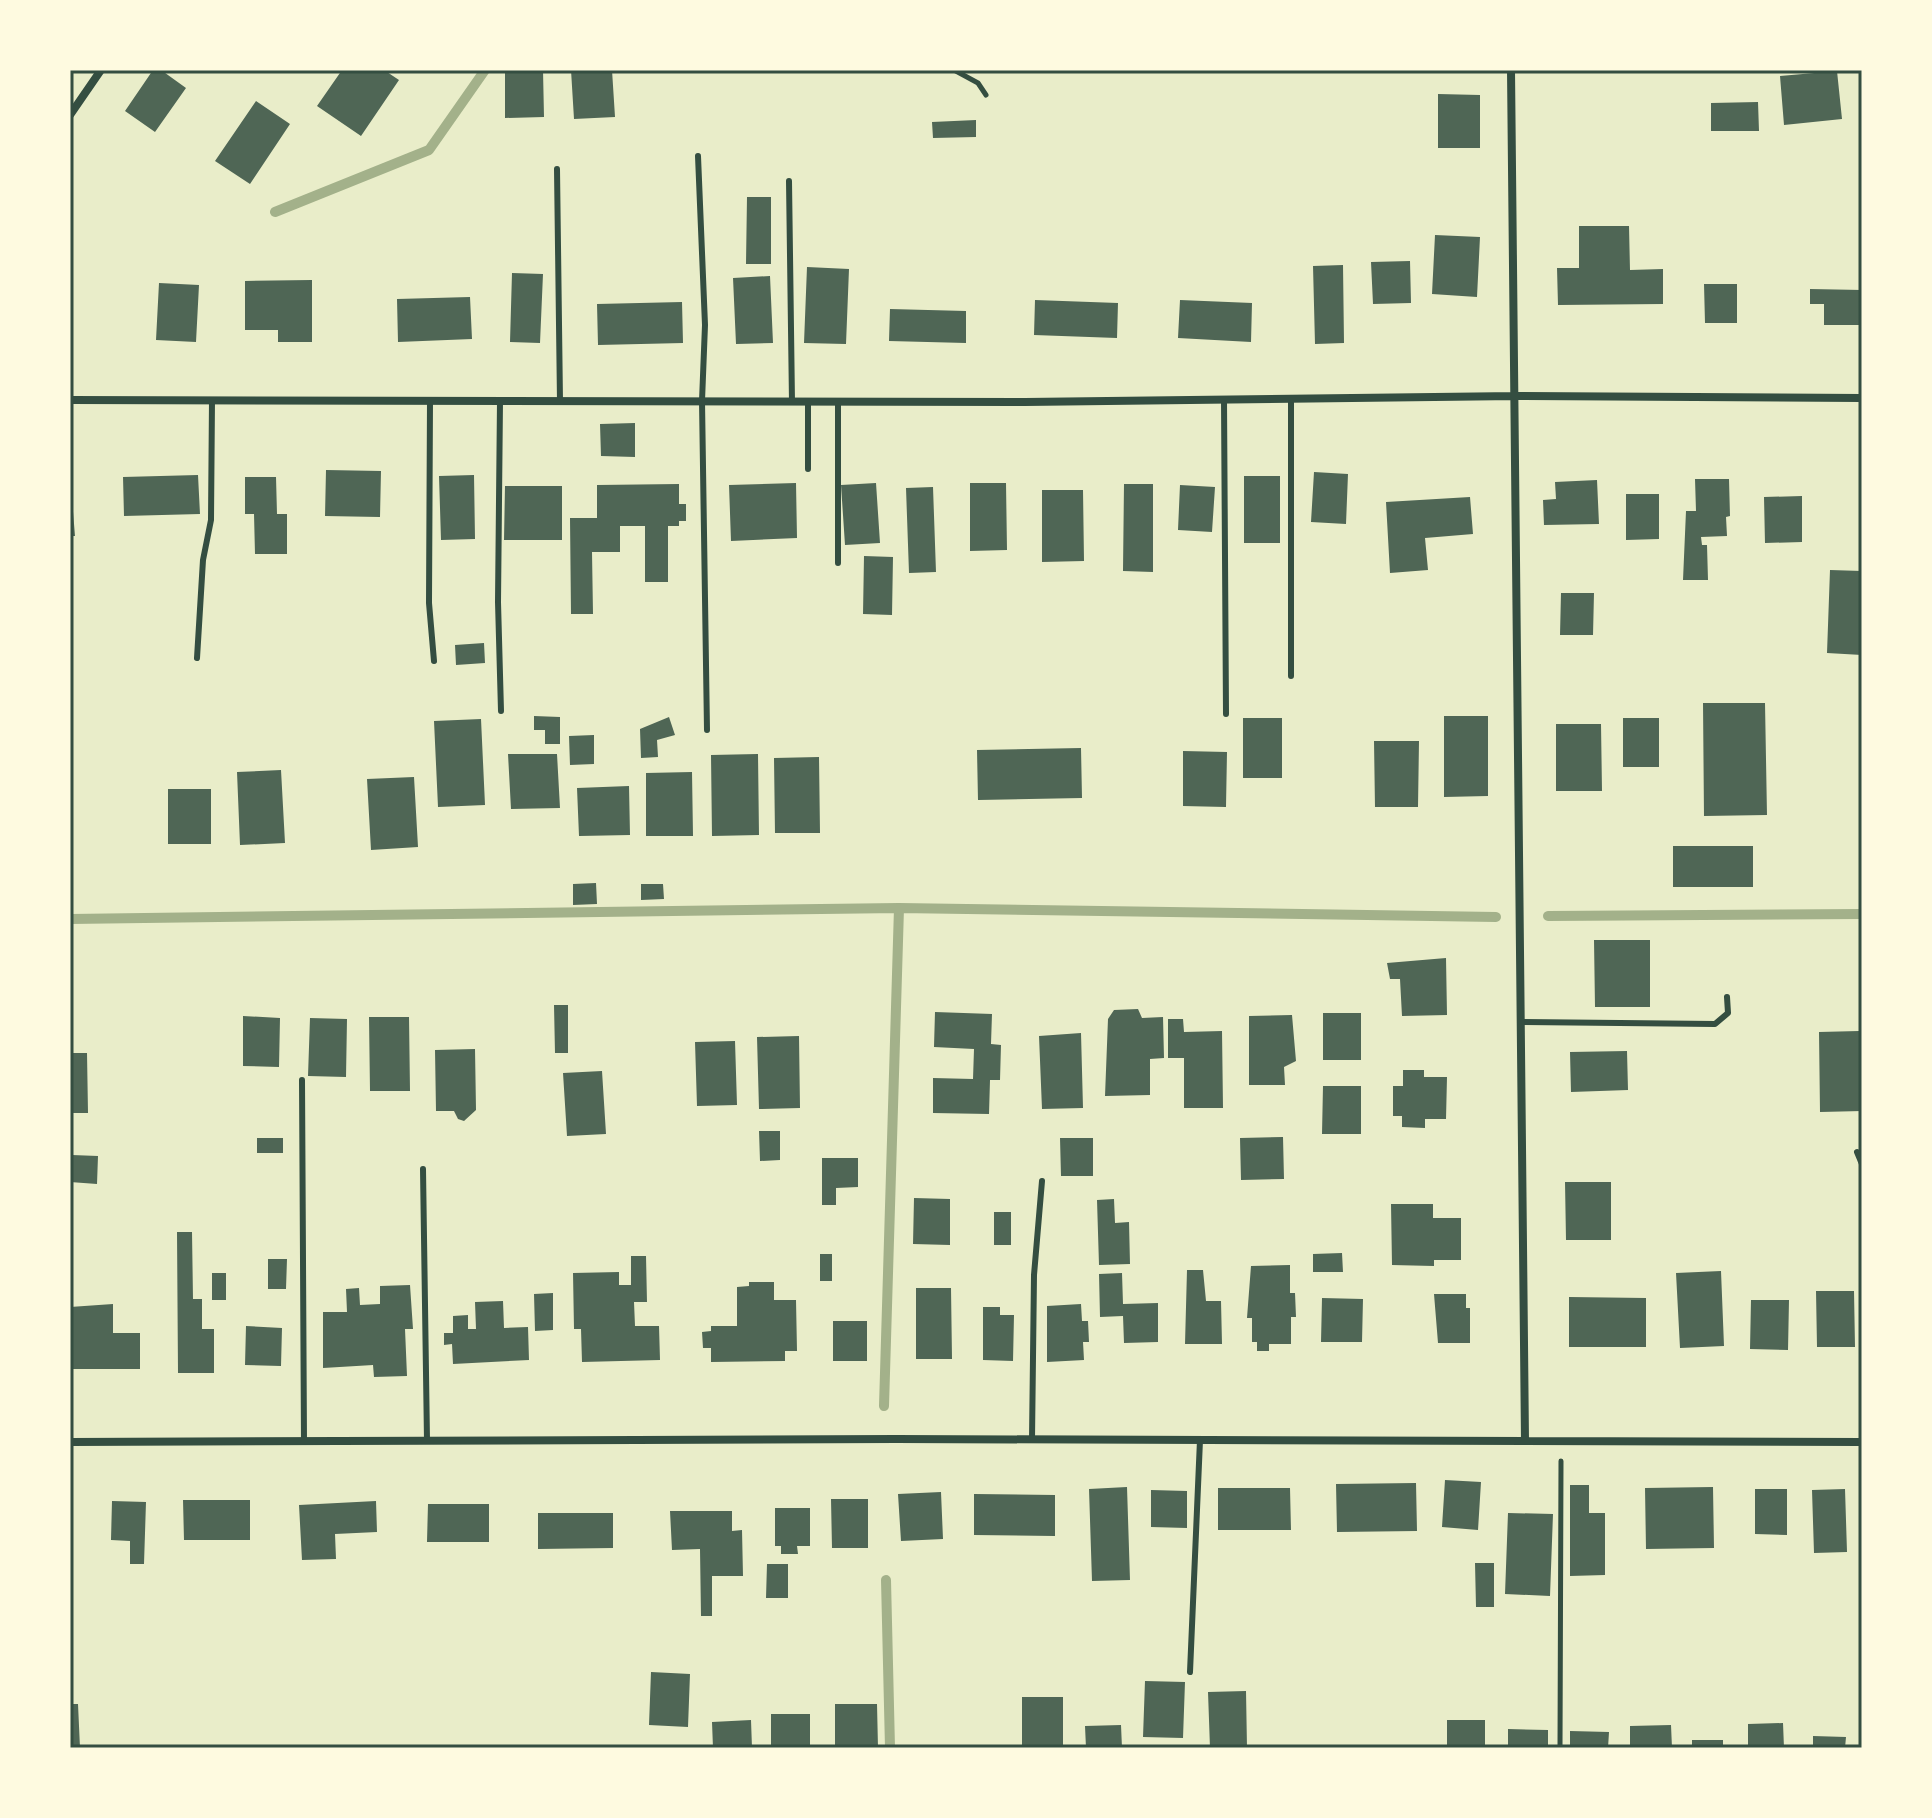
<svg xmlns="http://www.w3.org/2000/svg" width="1932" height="1818" font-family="'Varela Round',sans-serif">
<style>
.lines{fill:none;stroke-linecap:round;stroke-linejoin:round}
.stream{stroke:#a3b18a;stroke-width:10}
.building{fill:#4f6655}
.path{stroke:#344e41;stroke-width:5}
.service{stroke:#344e41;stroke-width:6}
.minor{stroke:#344e41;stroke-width:8}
.neatline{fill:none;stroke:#344e41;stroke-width:3}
</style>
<rect width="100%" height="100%" fill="#e9edc9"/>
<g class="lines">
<!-- stream -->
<path class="stream" d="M275 212 429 150 485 70
M899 908 1496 917
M1548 916 1862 914
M70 919 899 908 884 1406
M886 1580 890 1748"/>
</g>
<!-- building -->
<path class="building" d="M153 70H161L186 88 155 132 125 111Z
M342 70H384L399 80 361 136 317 106Z
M505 70H543L544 117 505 118Z
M571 70H612L615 117 574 119Z
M1837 71 1842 119 1784 125 1780 76Z
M1438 94 1480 95V148H1438Z
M256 101 290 124 250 184 215 161Z
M1758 102 1759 131H1711V103Z
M976 120V137L933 138 932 122Z
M747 197H771V264H746Z
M1579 226H1629L1630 270 1663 269V304L1558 305 1557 268H1579Z
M1435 235 1480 237 1477 297 1432 294Z
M1410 261 1411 303 1373 304 1371 262Z
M1343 265 1344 343 1315 344 1313 266Z
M807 267 849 269 846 344 804 343Z
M512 273 543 274 540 343 510 342Z
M770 276 773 343 736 344 733 278Z
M312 280V342H278V330H245V281Z
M159 283 199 285 196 342 156 340Z
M1704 284H1737V323H1705Z
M1810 289 1862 290V325H1824V304H1810Z
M470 297 472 339 398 342 397 299Z
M1035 300 1118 303 1117 338 1034 335Z
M1180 300 1252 303 1251 342 1178 338Z
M682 302 683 343 598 345 597 304Z
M890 309 966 311V343L889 341Z
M635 423V457L601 456 600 424Z
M326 470 381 471 380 517 325 516Z
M1314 472 1348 474 1346 524 1311 522Z
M70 475 75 536H70Z
M198 475 200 514 124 516 123 477Z
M474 475 475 539 441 540 439 476Z
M1244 476H1280V543H1244Z
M245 477H276L277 514H287V554H255L254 514H245Z
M1695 479H1729L1730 516 1726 517 1727 536 1701 537 1702 545H1707L1708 580H1683L1686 511H1696Z
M1597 480 1599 524 1544 525 1543 500 1556 499 1555 482Z
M796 483 797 538 731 541 729 485Z
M876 483 880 543 845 545 841 485Z
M970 483H1006L1007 550 970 551Z
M679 484V504H686V521H679V526H668V582H645V526H620V552H592L593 614H571L570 518H597V485Z
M1124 484H1153V572L1123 571Z
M1180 485 1215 487 1212 532 1178 530Z
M505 486H562V540H504Z
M933 487 936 572 909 573 906 488Z
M1042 490H1083L1084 561 1042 562Z
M1626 494H1659V539L1626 540Z
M1802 496V542L1765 543 1764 497Z
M1470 497 1473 534 1425 538 1428 570 1390 573 1386 502Z
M864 556 893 557 892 615 863 614Z
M1830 570 1862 571V655L1827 653Z
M1561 593H1594L1593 635H1560Z
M484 643 485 663 456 665 455 645Z
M1703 703H1765L1767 815 1704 816Z
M534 716 560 717V744H545V730H534Z
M1444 716H1488V796L1444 797Z
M669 717 675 735 657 740 658 757 641 758 640 729Z
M1243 718H1282V778H1243Z
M1623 718H1659V767H1623Z
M481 719 485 805 438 807 434 721Z
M1556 724H1601L1602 791H1556Z
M594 735V764L570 765 569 736Z
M1374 741H1419L1418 807H1375Z
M1081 748 1082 798 978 800 977 750Z
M1183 751 1227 752 1226 807 1183 806Z
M508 754H557L560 808 511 809Z
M758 754 759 835 712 836 711 755Z
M819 757 820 833H775L774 758Z
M281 770 285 843 240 845 237 772Z
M692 772 693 836H646V773Z
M414 777 418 847 371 850 367 779Z
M629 786 630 835 579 836 577 788Z
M168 789H211V844H168Z
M1673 846H1753V887H1673Z
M596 883 597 904 573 905V884Z
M641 884H663L664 899 641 900Z
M1594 940H1650V1007H1595Z
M1446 958 1447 1015 1402 1016 1400 979H1390L1387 963Z
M554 1005H568V1053H555Z
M1138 1009 1142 1018 1163 1017 1164 1058 1150 1059V1095L1105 1096 1108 1019 1114 1010Z
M935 1012 992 1014 991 1044 1001 1045 1000 1080H990L989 1114 933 1113V1078L973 1079 974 1049 934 1047Z
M1323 1013H1361V1060H1323Z
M1292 1015 1296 1061 1284 1067 1285 1085H1249V1016Z
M243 1016 280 1018 279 1067 243 1066Z
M369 1017H409L410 1091H370Z
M310 1018 347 1019 346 1077 308 1076Z
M1168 1019H1183L1184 1032 1222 1031 1223 1108H1184V1058H1168Z
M1859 1031 1862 1111 1820 1112 1819 1032Z
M1081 1033 1083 1108 1042 1109 1039 1036Z
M799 1036 800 1108 759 1109 757 1037Z
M735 1041 737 1105 697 1106 695 1042Z
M475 1049 476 1110 464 1121 458 1119 454 1111H436L435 1050Z
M1627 1051 1628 1090 1571 1092 1570 1052Z
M70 1053H87L88 1113H70Z
M1403 1070H1424V1077H1447L1446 1119H1425V1128L1402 1127V1116H1393V1086H1403Z
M602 1071 606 1134 567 1136 563 1073Z
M1323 1086H1361V1134H1322Z
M759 1131H780V1160L760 1161Z
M1283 1137 1284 1179 1241 1180 1240 1138Z
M257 1138H283V1153H257Z
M1060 1138H1093V1176H1061Z
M72 1155 98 1156 97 1184 70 1182Z
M822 1158H858V1187L836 1188V1205H822Z
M1565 1182H1611V1240H1566Z
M914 1198 950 1199V1245L913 1244Z
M1114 1199 1115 1223 1129 1222 1130 1264 1099 1265 1097 1200Z
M1391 1204H1433V1218H1461V1260H1434V1266L1392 1265Z
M994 1212H1011V1245H994Z
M177 1232H192L193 1299H202V1329H214V1373H178Z
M1342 1253 1343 1272H1313V1254Z
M820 1254H832V1281H820Z
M631 1256H646L647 1302H634L635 1326H659L660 1360 582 1362 581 1329H574L573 1273 619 1272V1285H631Z
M268 1259H287L286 1289H268Z
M1290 1265V1293H1295L1296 1317H1291V1344H1269V1351H1257V1342H1252V1318H1247L1251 1266Z
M1187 1270H1203L1206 1301H1221L1222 1344H1185Z
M1721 1271 1724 1346 1680 1348 1676 1273Z
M212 1273H226V1300H212Z
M1122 1273 1123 1304 1158 1303V1342L1124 1343 1123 1316 1100 1317 1099 1274Z
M749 1282H774V1300H796L797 1351H785V1361L711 1362V1348H703L702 1332 711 1331V1326H737V1287L749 1286Z
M410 1285 413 1329H405L407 1376 374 1377 373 1365 323 1368V1312H347L346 1289 359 1288 360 1305 380 1304V1286Z
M916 1288H951L952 1359H916Z
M1816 1291H1854L1855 1347H1817Z
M553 1293V1330L535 1331 534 1294Z
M1434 1294H1466V1308H1470V1343H1438Z
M1569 1297 1646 1298V1347H1569Z
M1322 1298 1363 1299 1362 1342H1321Z
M1751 1300H1789L1788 1350 1750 1349Z
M503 1301 504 1328 528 1327 529 1360 453 1364 452 1344 444 1345V1333H453V1316L468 1315V1329H476L475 1302Z
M113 1304V1333H140V1369H70V1307Z
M1081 1304 1082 1321H1088L1089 1342H1083L1084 1360 1047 1362V1306Z
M983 1307H1000V1315H1014L1013 1361 983 1360Z
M833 1321H867V1361H833Z
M246 1326 282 1328 281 1366 245 1365Z
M1445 1480 1481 1482 1478 1530 1442 1527Z
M1416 1483 1417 1531 1337 1532 1336 1484Z
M1570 1485H1589V1513H1605V1575L1570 1576Z
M1127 1487 1130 1580 1092 1581 1089 1489Z
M1713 1487 1714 1548 1646 1549 1645 1488Z
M1218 1488H1290L1291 1530H1218Z
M1755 1489H1787V1535L1755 1534Z
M1845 1489 1847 1552 1814 1553 1812 1490Z
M1151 1490 1187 1491V1528L1151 1527Z
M941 1492 943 1539 901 1541 898 1494Z
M974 1494 1055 1495V1536L974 1535Z
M831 1499H868V1548H832Z
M183 1500H250V1540H184Z
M112 1501 146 1502 144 1564H130V1541L111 1540Z
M376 1501 377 1532 335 1534 336 1559 302 1560 299 1505Z
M428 1504H489V1542H427Z
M775 1508H810V1546H797L798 1554H781V1546H775Z
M670 1511H732V1531L742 1530 743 1576H712V1616H701L700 1549 672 1550Z
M538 1513H613V1548L538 1549Z
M1508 1513 1553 1514 1550 1596 1505 1594Z
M1475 1563H1494V1607H1476Z
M767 1564H788V1598H766Z
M651 1672 690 1674 688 1727 649 1725Z
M1145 1681 1185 1682 1183 1738 1143 1737Z
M1246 1691 1247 1748H1210L1208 1692Z
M1022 1697H1063V1747H1022Z
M70 1704H78L80 1748H70Z
M835 1704H877L878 1748H835Z
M771 1714H810V1748H771Z
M751 1720 752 1748H713L712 1722Z
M1447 1720H1485V1748H1447Z
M1783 1723 1784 1748H1748V1724Z
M1121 1725 1122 1748H1086L1085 1726Z
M1671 1725 1672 1748H1630V1726Z
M1508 1729 1548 1730V1748H1508Z
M1570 1731 1609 1732 1608 1748H1570Z
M1813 1736 1846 1737 1845 1748H1813Z
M1692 1740H1723V1748H1692Z"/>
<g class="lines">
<!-- path -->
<path class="path" d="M954 70 978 83 986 95
M1560 1748 1561 1461"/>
<!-- service -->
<path class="service" d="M698 156 705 325 702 401 707 730
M557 169 560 401
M789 181 792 402
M1291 399V676
M1224 400 1226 714
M430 401 429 603 434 661
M500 401 498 602 501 711
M838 402V563
M808 469V402
M197 658 203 560 211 520 212 400
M1521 1022 1715 1024 1728 1013 1727 997
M302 1080 304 1441
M1857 1152 1862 1164
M423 1169 427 1440
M1032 1439 1034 1275 1042 1181
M1190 1672 1200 1440"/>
<!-- minor -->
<path class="minor" d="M1511 70 1525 1441
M70 115 101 70
M70 400 1025 402 1516 396 1862 398
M70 1442 896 1439 1862 1442"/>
</g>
<!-- border -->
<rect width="1932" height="1818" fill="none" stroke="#fefae0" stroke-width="144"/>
<rect x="72" y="72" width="1788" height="1674" class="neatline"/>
</svg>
